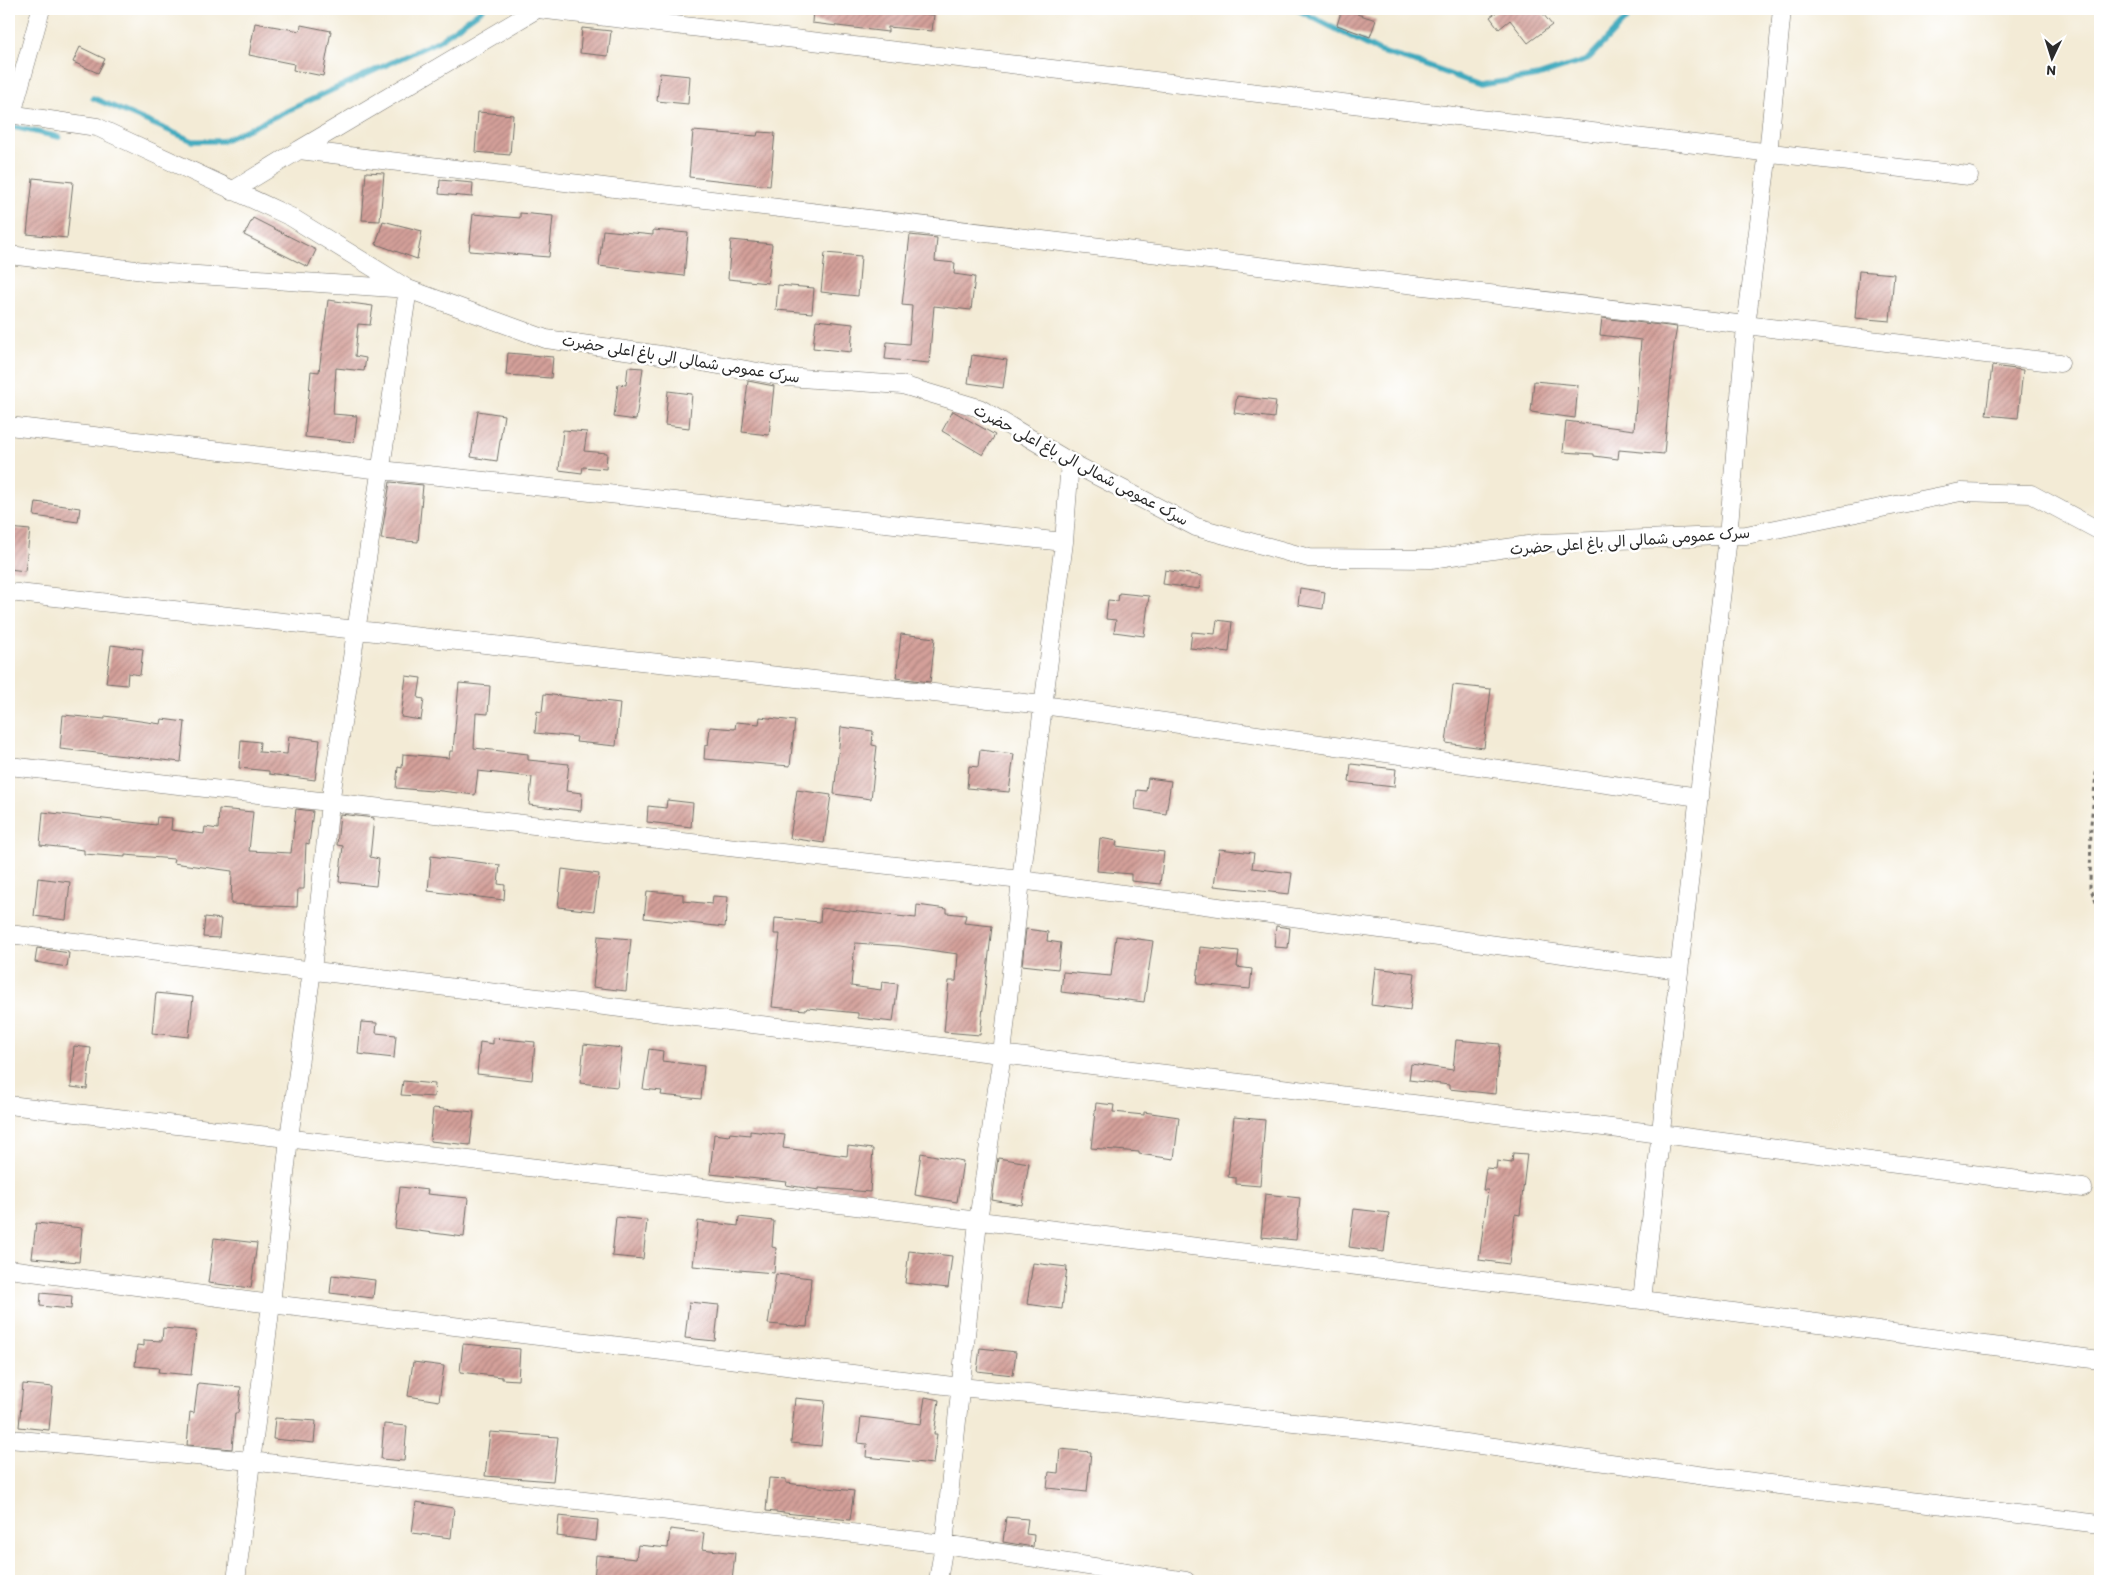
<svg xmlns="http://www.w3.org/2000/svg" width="2109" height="1590" font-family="Itim,'Playpen Sans Arabic',sans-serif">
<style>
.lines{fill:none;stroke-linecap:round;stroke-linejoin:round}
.stream{stroke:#3ea9bd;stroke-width:5.5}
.building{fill:url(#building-hatch)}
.minor-casing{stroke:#716e67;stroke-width:19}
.path{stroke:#716e67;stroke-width:3;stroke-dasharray:4 4;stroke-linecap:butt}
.minor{stroke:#fff;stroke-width:18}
.labels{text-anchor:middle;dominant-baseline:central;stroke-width:5;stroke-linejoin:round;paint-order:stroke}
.street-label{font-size:15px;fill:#2b2b2b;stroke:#fff}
</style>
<defs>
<pattern id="building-hatch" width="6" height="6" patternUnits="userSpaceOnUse" patternTransform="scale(1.25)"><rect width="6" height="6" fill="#d4a09a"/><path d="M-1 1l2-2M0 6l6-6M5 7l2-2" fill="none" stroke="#ac837e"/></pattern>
</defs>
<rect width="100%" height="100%" fill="#fff"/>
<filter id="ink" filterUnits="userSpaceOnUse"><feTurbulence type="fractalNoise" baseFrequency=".02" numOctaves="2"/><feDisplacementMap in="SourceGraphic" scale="10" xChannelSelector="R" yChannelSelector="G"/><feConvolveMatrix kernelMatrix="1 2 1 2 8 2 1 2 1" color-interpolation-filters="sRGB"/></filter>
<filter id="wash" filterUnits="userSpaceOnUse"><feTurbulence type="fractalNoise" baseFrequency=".0096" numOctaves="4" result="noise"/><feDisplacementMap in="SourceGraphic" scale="20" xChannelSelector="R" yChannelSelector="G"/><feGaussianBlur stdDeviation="1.12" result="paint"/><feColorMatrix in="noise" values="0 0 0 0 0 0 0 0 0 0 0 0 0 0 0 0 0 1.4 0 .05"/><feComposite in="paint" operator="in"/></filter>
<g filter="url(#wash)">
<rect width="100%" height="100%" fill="#f3ebd6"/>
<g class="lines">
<!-- stream -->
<path class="stream" d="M1296 9 1381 52 1422 64 1479 85 1538 76 1587 60 1636 9
M93 98 193 141H222L438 41 483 9
M9 126 59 137"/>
</g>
<g id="blocks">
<!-- building -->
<path class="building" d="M813 9H914V13L934 15 932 31 888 27V32L812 23Z
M1342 9H1359L1357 14 1376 20 1370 37 1337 25Z
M1501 9H1539L1552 25 1528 43 1510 20 1499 29 1490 17Z
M255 23 300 31 301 25 331 31 323 76 293 70 294 64 249 55Z
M582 28 611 31 608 56 580 53Z
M80 47 105 59 98 73 73 62Z
M660 73 690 76 688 104 657 101Z
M478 112 513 115 510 155 475 152Z
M693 131 757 136 758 132 775 133 770 186 689 177Z
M366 172 384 173 380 221 362 220Z
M33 178 73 182 67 238 27 234Z
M440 180 473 183 472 197 439 194Z
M520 213 553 216 549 257 469 251 473 214 520 218Z
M253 218 316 250 308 267 244 235Z
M383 221 422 231 417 259 376 244Z
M603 230 653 235V230L688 233 684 276 599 266Z
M910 235 937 238 935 261 955 263 954 274 975 277 971 310 934 306 929 363 885 359 887 342 909 344 912 306 902 305Z
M731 240 772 244 768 283 728 279Z
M825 253 861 256 858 296 821 292Z
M1859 271 1894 274 1890 321 1855 318Z
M778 285 814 288 812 313 776 310Z
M328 300 373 306 370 325 358 324 355 356 366 358 364 371 336 368 333 414 357 416 354 442 305 437 311 371 319 372Z
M1602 318 1677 327 1674 344 1664 454 1619 450 1618 459 1594 456V454L1563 452 1566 421 1634 430 1641 340 1600 335Z
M816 320 853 324 851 352 813 348Z
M508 353 553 357 551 378 506 375Z
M972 355 1007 360 1003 388 968 383Z
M1992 366 2023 370 2018 418 1986 415Z
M628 367 643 368 636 420 614 417 618 384 626 385Z
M748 381 774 386 769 435 742 432Z
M1534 381 1578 385 1575 418 1531 412Z
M668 391 692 394 689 428 665 425Z
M1237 396 1276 401 1274 418 1234 413Z
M478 411 504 415 497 461 471 457Z
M953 411 995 435 983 455 942 431Z
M563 430 587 432 584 451 607 453 606 469 583 467 582 473 559 470Z
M390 482 423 485 418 542 381 539Z
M36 502 80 508 78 522 34 516Z
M9 528 30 530 25 571 9 569Z
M1165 570 1201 576 1199 589 1163 584Z
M1300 588 1325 592 1323 609 1298 605Z
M1119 593 1149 596 1144 636 1114 632 1116 620 1106 619 1108 600 1118 601Z
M1217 620 1232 622 1229 652 1190 648 1192 632 1215 634Z
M901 634 935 638 930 682 896 678Z
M111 645 143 649 140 675 128 673 127 685 106 683Z
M406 676 421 678 418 698 424 699 421 720 401 717Z
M459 683 490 686 488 714 476 713 474 748 528 754V760L569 764 566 791 582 793 581 811 529 805 532 777 478 771 475 795 433 790 432 791 396 788 398 767 402 768 403 754 449 758 450 751H453Z
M1453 685 1491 689 1484 748 1446 743Z
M544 694 620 703 616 746 576 742 577 737 535 733 537 711 542 712Z
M63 715 105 719V716L161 724 162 719 185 722 181 762 60 749Z
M760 717 795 721 790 766 704 759 705 745 708 746 710 727 735 729 736 722 759 724Z
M841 727 873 731 872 745 877 746 871 799 834 794Z
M289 736 320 740 315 780 269 774V771L239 768 241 740 260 742 259 752 287 754Z
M980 750 1014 754 1009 792 967 788 969 766 978 767Z
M1351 764 1396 769 1394 787 1349 782Z
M1148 778 1171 781 1166 814 1135 809 1137 790 1146 791Z
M797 790 831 795 824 843 790 838Z
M667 800 693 803 691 827 647 822 648 806 666 808Z
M219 809 253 812 249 851 291 853 296 809 313 811 309 844 306 843 304 889H298L297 907 231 904 232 871 173 863 174 859 125 855V857L84 854V850L40 845 43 812 156 825 157 817 172 818 171 830 204 834 205 827 218 829Z
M340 814 374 818 370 857 379 859 376 886 339 882 343 846 337 845Z
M1100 838 1117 841 1116 846 1164 852 1160 884 1131 881V874L1097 871Z
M1219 849 1254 853 1252 868 1292 873 1289 894 1214 886Z
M431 856 500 865 498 884 505 885 504 900 428 891Z
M562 869 599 874 594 911 558 907Z
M38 878 70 882 66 920 34 916Z
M647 891 683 894V901L712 904 713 896 728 897 725 927 644 918Z
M917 905 947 909V913L966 915 964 923 992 926 980 1035 944 1032 949 981H956L958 954 900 946 855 943 851 986 881 990 882 982 898 984 893 1022 858 1018V1013L807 1008 806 1010 772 1007 780 934H774L775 918 820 922 821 908 916 918Z
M205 917 221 919 219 938 203 937Z
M1276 926 1290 928 1288 948 1274 947Z
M1026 929 1048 932 1047 941 1061 943 1058 969 1022 965Z
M598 936 631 939 626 991 593 987Z
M1116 936 1153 941 1144 1002 1061 992 1063 972 1111 976Z
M1200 947 1239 951 1237 967 1252 969 1250 989 1197 984Z
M37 948 69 953 67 967 35 962Z
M1375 968 1415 973 1410 1010 1371 1005Z
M156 993 193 997 189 1037 152 1033Z
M361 1022 377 1023 376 1033 396 1035 394 1058 358 1054Z
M493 1038 535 1042 532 1080 477 1074 480 1042 493 1044Z
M1456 1040 1500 1044 1495 1094 1449 1089V1085L1409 1080 1411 1064 1453 1070Z
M584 1044 622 1048 617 1087 580 1083Z
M74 1046 91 1048 87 1089 71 1087Z
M649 1049 663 1051 662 1061 704 1066 701 1099 661 1095 662 1091 643 1089Z
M403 1081 435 1084 434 1097 401 1095Z
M1096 1103 1114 1105 1113 1112 1144 1115V1112L1179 1117 1174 1159 1139 1154V1152L1091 1148Z
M433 1108 474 1112 470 1145 430 1141Z
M1234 1117 1265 1120 1260 1186 1236 1184V1178L1228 1177Z
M750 1131 785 1135 783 1148 847 1156 848 1146 873 1149 870 1192 819 1188V1190L786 1185 787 1182 710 1174 714 1134 729 1136 730 1133 750 1135Z
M921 1153 963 1161 957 1202 915 1195Z
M1513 1153 1527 1154 1520 1215 1515 1214 1509 1264 1479 1260 1488 1190H1483L1486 1168 1496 1169 1497 1161 1512 1163Z
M998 1158 1029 1163 1022 1205 992 1200Z
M400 1187 428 1190 427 1194 468 1198 464 1237 395 1228Z
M1265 1194 1300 1198 1296 1240 1261 1237Z
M1354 1209 1389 1213 1384 1252 1349 1247Z
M616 1217 647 1220 643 1259 612 1256Z
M739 1217 774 1221 772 1247 776 1248 774 1273 693 1266 698 1221 738 1226Z
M36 1223 82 1228 79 1262 32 1258Z
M214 1238 257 1243 251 1288 208 1283Z
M909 1251 952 1256 948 1288 905 1283Z
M1033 1263 1067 1267 1062 1309 1027 1304Z
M776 1274 811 1278 807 1327 768 1324Z
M332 1275 375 1280 373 1298 330 1293Z
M41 1293 72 1296 71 1309 40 1306Z
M689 1302 719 1305 715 1341 685 1338Z
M163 1328 196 1331 191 1375 158 1372 159 1368 135 1366 137 1345 144 1346V1340L162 1341Z
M463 1344 520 1349 518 1380 502 1379V1377L460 1372Z
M980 1348 1016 1352 1013 1375 977 1371Z
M413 1362 444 1366 439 1401 408 1396Z
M198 1383 241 1387 238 1413H235L232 1449 187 1445 190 1412 194 1413Z
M23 1384 53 1387 49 1430 19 1427Z
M925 1397 939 1400 934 1434H937L933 1464 866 1457 867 1444 858 1443 861 1417 921 1424Z
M795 1398 825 1401 821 1446 791 1443Z
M275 1418 316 1421 314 1443 273 1439Z
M384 1424 407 1426 404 1461 381 1459Z
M490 1432 558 1437 553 1481 485 1476Z
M1060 1449 1091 1452 1087 1492 1047 1488 1049 1472 1058 1473Z
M769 1478 786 1479V1483L854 1491 850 1520 766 1511Z
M416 1502 454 1508 451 1538 412 1533Z
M559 1516 598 1520 596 1541 557 1536Z
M1006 1517 1028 1519 1026 1534 1034 1535 1033 1547 1003 1542Z
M670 1529 704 1533 702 1549 735 1553 732 1581H594L596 1555 636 1559 638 1545 668 1548Z"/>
</g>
</g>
<g filter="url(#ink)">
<use href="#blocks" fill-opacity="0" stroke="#716e67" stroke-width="1"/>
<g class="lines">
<defs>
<path id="minor" d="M538 9 1969 176
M9 114 97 127 291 217 408 289 546 339 668 356 786 377 902 385 979 408 1070 462 1196 527 1309 558 1431 559 1542 543 1746 535 1961 492 2031 494 2100 531
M12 114 41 9
M299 150 537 9
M232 191 299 150 2060 363
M9 255 153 272 408 289 330 803 312 970 289 1138 271 1304 236 1581
M9 426 381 470 1064 542
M9 592 1043 705 1699 797
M9 766 1021 880 1679 970
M9 934 1661 1134 2083 1188
M9 1105 1642 1300 2100 1360
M9 1269 271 1304 961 1387 1370 1430 1713 1477 2100 1524
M1642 1300 1728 537 1746 326 1769 144 1782 9
M9 1439 251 1461 944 1544 1186 1581
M938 1581 944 1544 978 1221 1002 1054 1021 880 1064 542 1070 462"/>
</defs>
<!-- minor casing -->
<use href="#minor" class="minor-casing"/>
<!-- path -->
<path class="path" d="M2097 764 2091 824 2090 887 2100 912"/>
<!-- minor -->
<use href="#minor" class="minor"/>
</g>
</g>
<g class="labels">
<!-- street labels -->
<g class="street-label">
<text transform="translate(681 359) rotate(9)">سرک عمومی شمالی الی باغ اعلی حضرت</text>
<text transform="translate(1081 465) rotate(28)">سرک عمومی شمالی الی باغ اعلی حضرت</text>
<text transform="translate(1630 541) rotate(-4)">سرک عمومی شمالی الی باغ اعلی حضرت</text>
</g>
</g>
<!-- margin -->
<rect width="2109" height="1590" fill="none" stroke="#fff" stroke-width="30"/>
<!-- north arrow -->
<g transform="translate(2052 58) rotate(184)" stroke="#ffffff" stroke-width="4" paint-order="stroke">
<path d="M0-4L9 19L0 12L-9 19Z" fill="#2b2b2b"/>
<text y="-8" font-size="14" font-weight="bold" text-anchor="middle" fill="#2b2b2b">N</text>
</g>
</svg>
